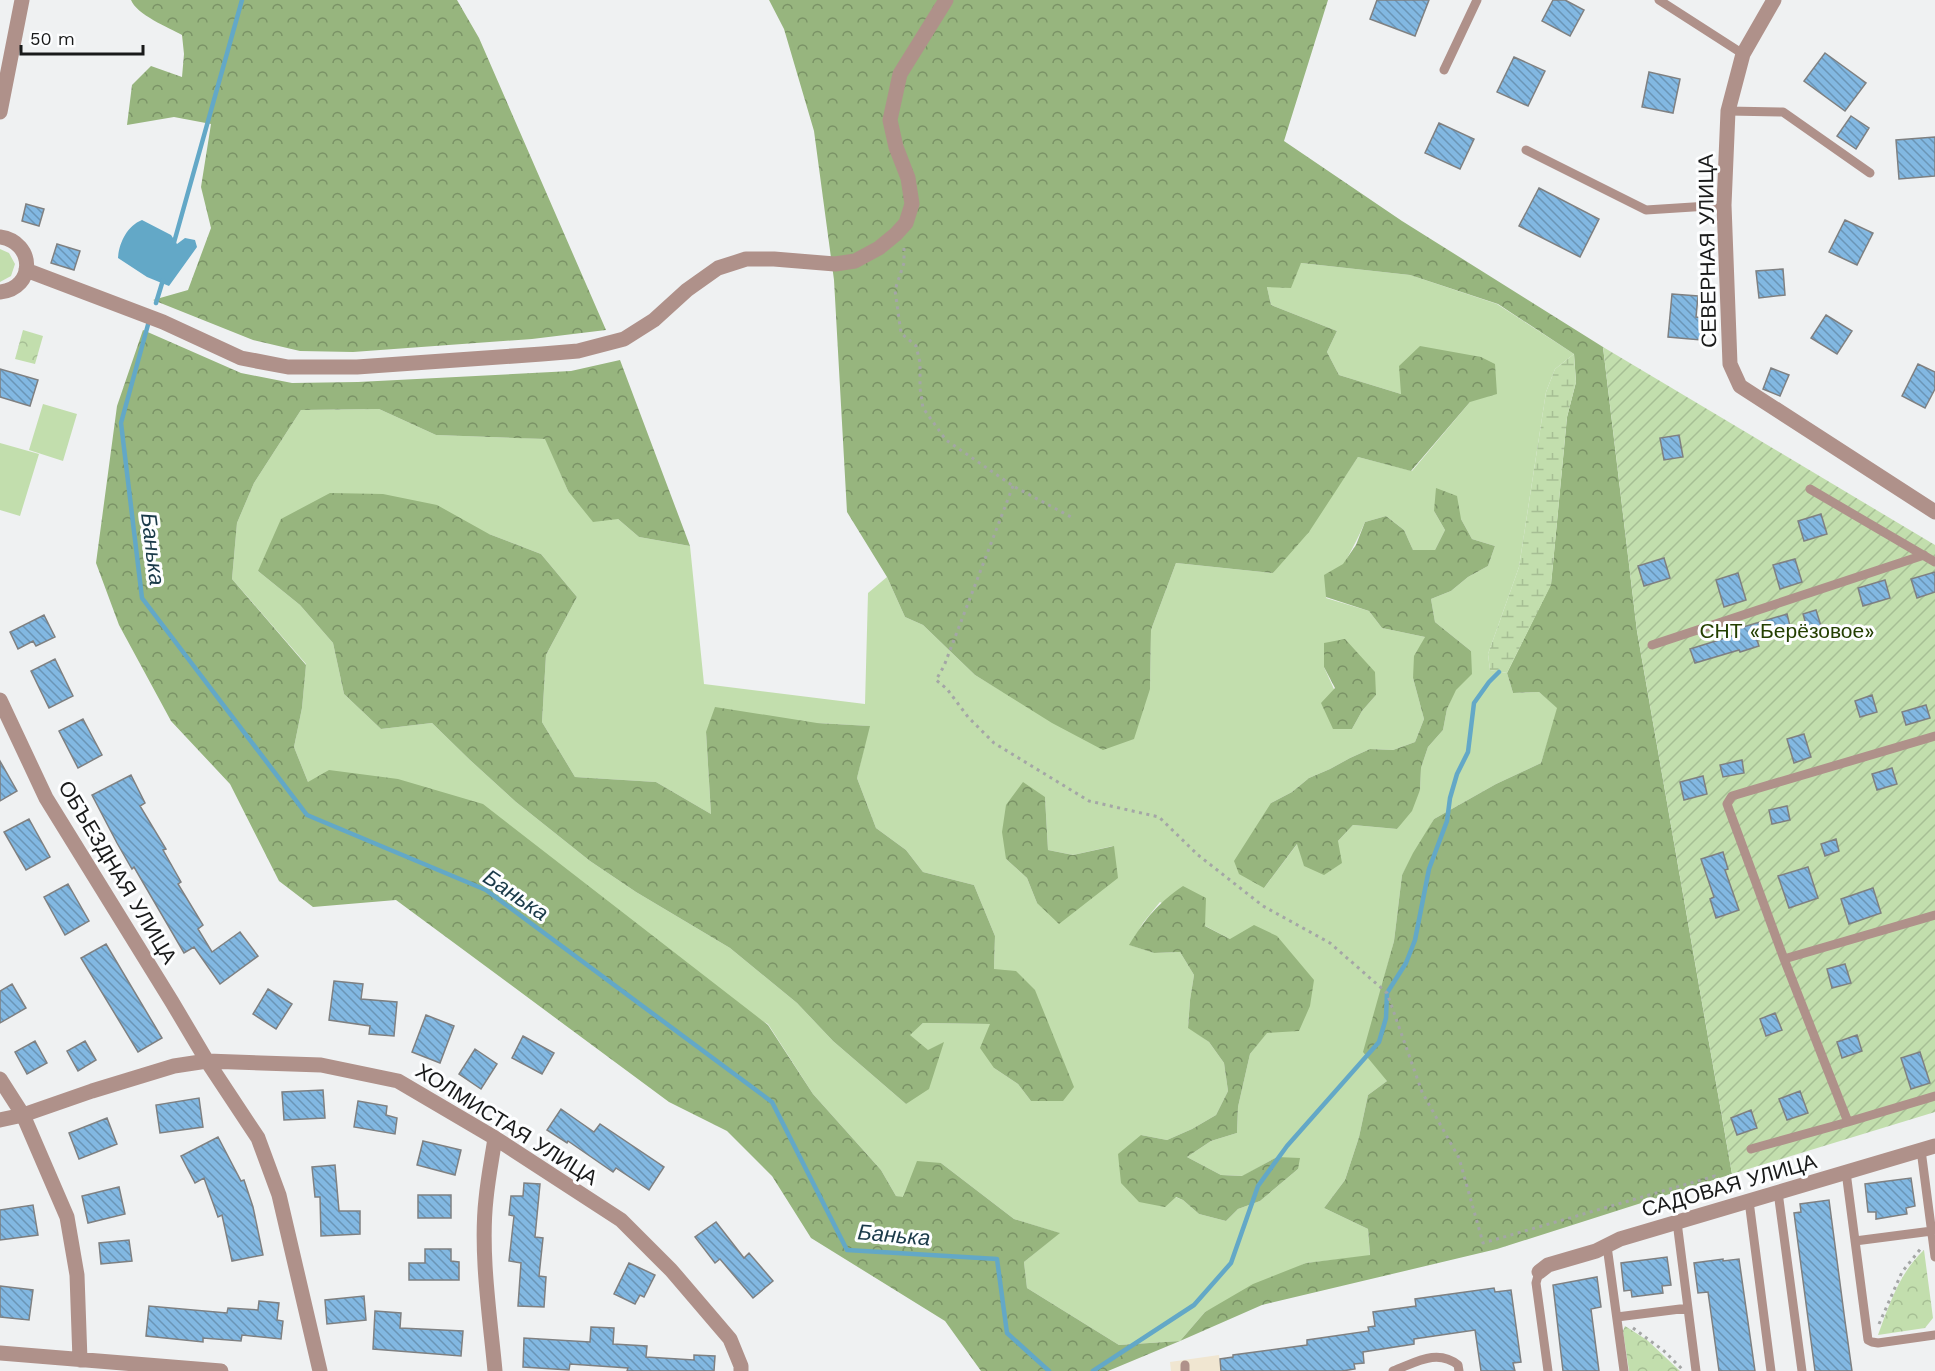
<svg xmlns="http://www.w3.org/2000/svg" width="1935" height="1371" font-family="'Work Sans',sans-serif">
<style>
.education{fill:#f0e6d1}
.grass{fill:#c2dead;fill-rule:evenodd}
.forest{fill:url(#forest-crowns)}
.wetland{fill:url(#wetland-marsh)}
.park{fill:url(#park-crowns)}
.garden{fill:url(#garden-furrows)}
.water{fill:#63a8c7}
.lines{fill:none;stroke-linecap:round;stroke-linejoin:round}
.stream{stroke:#63a8c7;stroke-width:4.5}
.building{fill:url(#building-back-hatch);stroke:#7f8081;stroke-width:1.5}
.path{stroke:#a4a6a6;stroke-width:3;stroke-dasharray:3 4.5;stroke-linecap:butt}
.service{stroke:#af918a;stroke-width:9}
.minor{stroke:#af918a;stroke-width:15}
.labels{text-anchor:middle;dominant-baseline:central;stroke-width:6;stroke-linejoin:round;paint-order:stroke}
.street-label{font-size:21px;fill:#191a1a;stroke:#fdfeff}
.park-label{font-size:21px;fill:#243f01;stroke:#fdfeff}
.water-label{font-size:22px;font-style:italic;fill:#1a3a49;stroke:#fdfeff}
</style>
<defs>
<pattern id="forest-crowns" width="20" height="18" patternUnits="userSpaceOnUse" patternTransform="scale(1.5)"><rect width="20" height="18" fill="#97b57e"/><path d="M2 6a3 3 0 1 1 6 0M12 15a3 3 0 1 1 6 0" fill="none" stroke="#7a9266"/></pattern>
<pattern id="wetland-marsh" width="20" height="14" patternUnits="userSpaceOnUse" patternTransform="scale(1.5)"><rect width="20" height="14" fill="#c2dead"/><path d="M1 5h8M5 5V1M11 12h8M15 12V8" fill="none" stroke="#a6be94"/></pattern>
<pattern id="park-crowns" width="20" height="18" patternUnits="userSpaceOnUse" patternTransform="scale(1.5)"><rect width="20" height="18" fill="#c2dead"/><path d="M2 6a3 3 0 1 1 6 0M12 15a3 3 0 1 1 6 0" fill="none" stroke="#a6be94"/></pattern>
<pattern id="garden-furrows" width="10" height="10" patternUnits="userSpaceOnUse" patternTransform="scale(1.5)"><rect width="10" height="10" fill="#c2dead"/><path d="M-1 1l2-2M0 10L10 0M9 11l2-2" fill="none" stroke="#a6be94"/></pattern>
<pattern id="building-back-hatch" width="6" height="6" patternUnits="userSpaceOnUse" patternTransform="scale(1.5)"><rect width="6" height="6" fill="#82b8e2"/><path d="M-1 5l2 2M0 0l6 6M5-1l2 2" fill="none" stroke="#6a95b6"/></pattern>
</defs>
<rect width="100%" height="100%" fill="#eff1f2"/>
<!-- education -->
<path class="education" d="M1219 1355 1221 1371H1171L1170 1362Z"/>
<!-- grass -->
<path class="grass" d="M0 249 9 253 15 264 11 276 0 282Z
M1301 263 1410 275 1497 304 1574 354 1555 369 1546 392 1519 567 1488 654 1490 670 1507 673 1513 693 1539 692 1558 708 1541 763 1496 784 1434 819 1402 875 1394 941 1382 986 1387 1081 1368 1095 1359 1137 1345 1180 1324 1208 1368 1229 1370 1256 1306 1263 1205 1312 1180 1341 1119 1345 1027 1288 1024 1262 1059 1233 1014 1219 941 1163 903 1198 896 1196 881 1170 813 1094 768 1024 308 782 294 747 302 708 306 664 232 579 237 523 254 483 301 410 379 409 436 435 546 439 568 491 618 519 639 537 690 546 704 684 865 704 868 593 887 577 905 617 923 625 975 675 1003 692 1150 689 1151 630 1176 563 1273 573 1337 488 1358 457 1412 471 1470 402 1401 394 1339 375 1327 352 1337 331 1271 305 1267 287ZM1434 511 1461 519 1472 539 1495 546 1488 566 1468 577 1451 591 1431 599 1435 622 1471 651 1447 709 1443 730 1428 747 1421 768 1420 790 1397 829 1353 825 1338 841 1298 843 1264 888 1271 803 1292 792 1309 778 1330 769 1350 758 1370 749 1393 750 1415 742 1424 719 1413 678 1425 637 1382 628 1369 611 1326 598C1339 572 1354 548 1365 522L1386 516 1404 530 1413 550H1435L1445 530ZM489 534 541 554 577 597 546 655 542 722 575 777 656 782 711 814 706 732 817 723 869 726 857 778 876 828 906 850 923 872 974 885 995 936 994 969 1031 1101 1018 1084 994 1068 990 1024 923 1023 909 1035 928 1051 943 1043 906 1104 833 1041 797 1003 730 948 636 892 590 861 516 802 470 760 432 723 381 729 344 694 333 643 300 605 258 571ZM1324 667 1376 695 1362 711 1352 729ZM1045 797 1048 850 1073 855 1113 846 1037 903 1027 878 1006 859ZM1160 902 1230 939 1267 1032 1250 1054 1238 1107 1237 1133 1211 1141 1187 1157 1221 1175 1243 1176 1277 1157 1298 1169 1260 1201 1238 1209 1226 1221 1199 1214 1183 1200 1175 1197 1141 1135 1167 1140 1192 1129 1216 1115 1228 1091 1224 1063 1209 1042 1188 1027 1190 1000 1194 975 1180 952 1154 953 1130 945 1143 923Z
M43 404 77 414 63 461 29 450Z
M0 443 39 454 20 516 0 510Z"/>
<!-- forest -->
<path class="forest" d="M131 0H457L479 38 606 330 532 339 353 352 300 351 253 340 153 300 188 290 211 228 201 187 211 124 174 117 127 125 132 85 151 66 182 77 184 54 182 35C169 28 136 14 131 0Z
M769 0H1328L1284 141 1402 221 1603 347 1637 631 1732 1174 1497 1249 1262 1305 1180 1341 1108 1371H981L945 1321 811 1238 772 1176 727 1131 669 1102 396 900 313 907 279 881 230 784 171 721 119 625 96 563 117 406 143 330 241 373 292 383 358 382 571 371 620 360 690 546 639 537 618 519 593 522 568 491 545 439 436 435 379 409 301 410 254 483 237 523 232 579 306 665 302 708 294 747 308 782 329 770 398 779 483 804 768 1025 813 1094 881 1170 896 1196 903 1197 917 1161 941 1163 1014 1219 1060 1233 1024 1262 1027 1288 1119 1345 1180 1341 1205 1312 1253 1284 1306 1263 1370 1255 1368 1229 1324 1208 1345 1180 1359 1137 1368 1095 1387 1081 1363 1052 1394 941 1402 875 1413 853 1434 819 1496 784 1541 763 1557 708 1539 692 1513 693 1507 673 1551 584 1567 417 1576 382 1574 354 1498 304 1410 275 1301 263 1291 288 1267 287 1271 305 1337 331 1327 352 1339 375 1401 394 1399 366 1420 346 1481 357 1495 364 1497 394 1470 402 1411 471 1358 457 1309 532 1273 573 1176 563 1151 630 1150 689 1134 739 1103 750 1052 723 975 675 923 625 905 617 887 577 847 512 834 280 814 131 784 29Z
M1436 488 1457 496 1461 519 1472 539 1495 546 1488 566 1468 577 1451 591 1431 599 1435 622 1471 651 1472 674 1456 690 1447 709 1443 730 1428 747 1421 768 1420 790 1412 811 1397 829 1353 825 1338 841 1342 863 1324 875 1304 866 1297 844 1264 888 1239 874 1234 861 1271 803 1292 792 1309 778 1330 769 1350 758 1370 749 1393 750 1415 742 1424 719 1413 678 1414 656 1425 637 1382 628 1369 611 1326 597 1324 575 1343 564 1356 545 1365 522 1386 516 1404 530 1413 550H1435L1445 530 1434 511Z
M330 493 383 494 437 505 489 534 541 554 577 597 546 655 542 722 575 777 656 782 711 814 706 732 715 707 817 723 870 726 857 778 876 828 906 850 923 872 974 885 995 936 994 969 1016 971 1035 990 1074 1087 1063 1101H1031L1018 1084 994 1068 980 1048 990 1024 923 1023 910 1035 928 1050 944 1042 929 1089 906 1104 833 1041 797 1003 730 948 636 892 590 861 516 802 470 760 432 723 381 729 344 694 333 643 300 605 258 571 281 519Z
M1345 639 1375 672 1376 695 1362 711 1352 729H1333L1321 703 1335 688 1324 667V643Z
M1023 782 1045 797 1048 850 1073 855 1114 846 1118 878 1059 924 1037 903 1027 878 1006 859 1002 832 1006 805Z
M1183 886 1206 898 1205 926 1230 939 1254 925 1277 936 1314 980 1310 1006 1299 1031 1267 1033 1250 1054 1238 1107 1237 1133 1211 1141 1187 1157 1221 1175 1242 1176 1277 1157 1300 1158 1298 1169 1260 1201 1238 1209 1226 1221 1199 1214 1183 1200 1176 1197 1165 1207 1139 1202 1121 1183 1118 1154 1141 1135 1167 1140 1192 1129 1216 1115 1228 1091 1224 1063 1209 1042 1188 1028 1190 1000 1194 975 1180 952 1154 953 1129 945C1146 918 1157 904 1183 886Z"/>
<!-- wetland -->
<path class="wetland" d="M1574 354 1576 382 1567 417 1551 585 1507 673 1490 670 1488 654 1519 567 1546 392 1555 369Z"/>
<!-- park -->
<path class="park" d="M23 330 43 336 35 364 15 359Z
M1924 1250 1933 1318 1925 1328 1878 1335C1889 1305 1900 1272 1924 1250Z
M1625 1326 1647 1340 1680 1371H1629L1623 1331Z"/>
<!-- garden -->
<path class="garden" d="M1603 347 1935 545V1112L1732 1174 1637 631Z"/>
<!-- water -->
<path class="water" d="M142 220 171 235 177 244 185 238 195 240 197 247 169 286 147 277 118 258C119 243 127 226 142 220Z"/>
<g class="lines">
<!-- stream -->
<path class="stream" d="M173 246 242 0
M156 303 163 280
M149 321 121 423 142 598 307 815 486 890 772 1102 847 1250 997 1259 1007 1333 1049 1371
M1093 1371 1194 1305 1231 1263 1258 1186 1287 1146 1379 1042 1386 1018 1387 993 1406 963 1415 940 1429 869 1447 821 1450 798 1457 774 1468 752 1474 703 1489 682 1499 672"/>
</g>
<!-- building -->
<path class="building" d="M1377 0H1429L1415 36 1370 19Z
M1553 0H1565L1584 10 1570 36 1542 21Z
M1825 53 1866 83 1845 111 1804 81Z
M1514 57 1545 71 1528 106 1497 92Z
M1649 72 1680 79 1673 113 1642 107Z
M1851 116 1869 128 1856 149 1837 136Z
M1439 123 1474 139 1460 169 1425 153Z
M1935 137V176L1899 179 1896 140Z
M1539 188 1599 219 1580 257 1519 226Z
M26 204 44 209 39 226 22 221Z
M1845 220 1873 233 1857 265 1829 252Z
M57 244 80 251 74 270 51 263Z
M1783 269 1785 295 1759 298 1756 271Z
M1672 294 1698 296 1696 317 1703 318 1701 340 1668 337Z
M1826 315 1852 331 1837 354 1811 338Z
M1918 364 1935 372V389L1925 408 1902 396Z
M1771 368 1789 375 1780 396 1763 389Z
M0 369 38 380 30 406 0 397Z
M1679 435 1683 457 1664 460 1660 438Z
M1821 514 1827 534 1804 541 1798 521Z
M1664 558 1670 578 1644 586 1638 566Z
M1795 559 1802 582 1780 589 1773 565Z
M1935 572V592L1917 598 1911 579Z
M1738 573 1746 600 1724 607 1716 580Z
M1885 580 1890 598 1863 606 1858 588Z
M1816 610 1821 626 1808 631 1803 614Z
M1787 614 1791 630 1757 640 1759 646 1740 652 1739 650 1695 663 1690 649 1735 635 1733 630Z
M44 615 55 637 36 646 33 641 18 649 10 632Z
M55 659 73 696 49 708 31 671Z
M1872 695 1877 712 1860 717 1855 701Z
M1926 705 1930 718 1906 725 1902 712Z
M83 719 102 755 78 768 59 731Z
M1804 734 1811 757 1794 763 1787 739Z
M1742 760 1744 773 1723 777 1720 765Z
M0 761 17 791 0 801Z
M1892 768 1897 784 1877 790 1872 774Z
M131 775 145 803 140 806 166 849 163 850 181 882 178 884 203 925 198 929 212 952 240 932 258 956 220 984 194 947 184 953 134 867 132 869 117 843 92 795Z
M1703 776 1707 794 1684 800 1680 782Z
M1787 806 1790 820 1772 824 1769 810Z
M29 819 50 857 26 870 4 832Z
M1836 839 1839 851 1825 856 1821 844Z
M1723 852 1728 869 1725 870 1739 910 1716 918 1710 899 1714 897 1701 859Z
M1808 867 1818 898 1789 908 1778 876Z
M68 884 89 921 65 935 44 897Z
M1873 888 1881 913 1849 924 1841 899Z
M106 944 162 1038 138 1052 81 958Z
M1845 964 1851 983 1832 988 1827 969Z
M334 981 363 984 361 999 397 1002 394 1036 369 1034 370 1026 329 1020Z
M12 984 26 1008 0 1023V991Z
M268 989 292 1004 276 1029 253 1014Z
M1775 1013 1782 1030 1766 1036 1760 1019Z
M426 1015 454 1026 440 1063 412 1052Z
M1857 1035 1862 1051 1842 1058 1837 1042Z
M523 1036 554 1053 542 1074 512 1058Z
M35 1041 47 1063 27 1074 15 1052Z
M85 1041 96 1060 78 1071 67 1051Z
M475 1049 497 1064 481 1089 459 1074Z
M1920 1052 1930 1083 1911 1089 1901 1058Z
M323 1090 325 1118 284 1120 282 1092Z
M1800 1091 1808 1113 1787 1120 1779 1099Z
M199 1098 203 1127 160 1133 156 1105Z
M358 1101 387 1106 386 1115 397 1118 395 1134 354 1127Z
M561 1109 594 1132 600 1124 664 1167 649 1190 616 1168 613 1172 568 1141 567 1143 547 1130Z
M1751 1110 1757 1128 1737 1135 1731 1118Z
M107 1118 117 1144 79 1159 69 1133Z
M218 1137 241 1181 244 1180 253 1207 263 1255 232 1261 222 1215 218 1217 204 1178 195 1183 181 1156Z
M423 1141 461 1150 455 1175 417 1165Z
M335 1165 339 1211H360V1234L321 1236 320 1197H315L312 1167Z
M1911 1178 1915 1206 1906 1208 1907 1214 1876 1219V1212H1868L1865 1184Z
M524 1183 540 1184 535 1237 543 1238 539 1276 546 1277 544 1307 518 1306 521 1263 509 1261 514 1216 509 1215 511 1196H523Z
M119 1187 125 1214 88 1223 82 1196Z
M418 1195H451V1218H418Z
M1829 1200 1845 1321 1852 1371H1815L1794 1213 1801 1212 1800 1204Z
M33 1205 38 1235 0 1240V1210Z
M716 1222 744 1258 749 1253 773 1281 753 1298 720 1259 715 1263 695 1237Z
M129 1240 132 1261 101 1264 99 1243Z
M425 1249H451V1261L459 1262V1280H409V1263H425Z
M1667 1257 1671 1285 1662 1286 1663 1293 1632 1297 1631 1290 1624 1291 1621 1263Z
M1723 1259V1261L1739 1259 1755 1371H1719L1708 1292 1698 1293 1694 1263Z
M629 1263 655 1275 644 1297 640 1295 635 1304 614 1294Z
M1597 1277 1601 1307 1591 1309 1599 1371H1563L1553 1285Z
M0 1286 33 1290 29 1320 0 1317Z
M1494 1288 1495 1292 1511 1290 1521 1362 1513 1363 1515 1371H1481L1475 1330 1414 1339V1344L1363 1352 1364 1363 1354 1364 1355 1369 1342 1371H1221L1220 1359 1233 1357V1355L1307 1345V1340L1369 1331 1368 1327 1375 1326 1373 1312 1416 1306 1415 1299Z
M364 1296 366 1320 327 1324 325 1300Z
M259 1301 279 1303 277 1320 283 1321 281 1339 242 1335 241 1341 203 1338V1342L146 1336 149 1306 227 1313 228 1308 258 1310Z
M375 1311 401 1313 400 1328 463 1331 461 1356 373 1349Z
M591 1327 614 1328 613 1344 647 1346 646 1357 694 1360V1355L715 1356 714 1371H627L628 1368 570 1364 569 1370 523 1367 524 1338 590 1342Z"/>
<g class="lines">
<!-- path -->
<path class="path" d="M904 248V263L895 290 901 333 916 346 920 362V388L923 408 946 440 1013 486 1073 518
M1013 486 944 666 936 680 947 689 968 717 994 743 1089 801 1159 817 1198 855 1263 906 1330 943 1387 993 1422 1092 1459 1158 1483 1243 1715 1176 1727 1192
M1879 1324 1902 1272 1922 1247
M1633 1328 1664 1351 1683 1370"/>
<!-- service -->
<path class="service" d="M1659 0 1743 54
M1444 70 1477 0
M1728 111 1783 112 1870 173
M1526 150 1646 210 1724 205
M1810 489 1935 562
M1652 645 1924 555
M1935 736 1732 796 1727 804 1784 959 1848 1122 1935 1096
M1784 959 1935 915
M1751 1149 1848 1122
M1921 1150 1935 1257
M1846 1172 1868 1340 1872 1342 1878 1343 1935 1335
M1778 1192 1802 1371
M1749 1201 1771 1371
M1677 1222 1696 1371
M1855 1241 1932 1231
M1607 1246 1624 1371
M1539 1272 1536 1283 1548 1371
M1617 1317 1688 1308
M1185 1365V1371
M1393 1371C1415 1363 1437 1348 1458 1365L1459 1371"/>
<!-- minor -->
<path class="minor" d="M1774 0 1743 54 1728 111 1724 205 1730 364 1740 386 1935 512
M0 112 22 0
M0 237C35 242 36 288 0 292
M26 270 163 322 241 358 288 367H357L542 354 578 351 624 339 654 320 687 290 718 268 746 259H774L835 264 855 261 879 248 896 234 906 223 912 204 908 178 896 147 890 120 900 74 946 0
M0 700 46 798 172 1002 207 1061 258 1138 279 1195 320 1371
M0 1079 23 1115 67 1217 77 1275 80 1360
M0 1120 23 1115 92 1091 174 1066 207 1061 321 1065 398 1081 495 1138 621 1220 671 1270 730 1339 741 1366V1371
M495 1138C492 1158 488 1178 486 1199 480 1253 490 1317 495 1371
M1539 1272 1548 1265 1596 1251 1620 1239 1935 1146
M0 1353 221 1371"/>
</g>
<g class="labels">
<!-- street labels -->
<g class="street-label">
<text transform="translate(1707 251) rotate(-91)">СЕВЕРНАЯ УЛИЦА</text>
<text transform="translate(118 872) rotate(59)">ОБЪЕЗДНАЯ УЛИЦА</text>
<text transform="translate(507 1124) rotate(32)">ХОЛМИСТАЯ УЛИЦА</text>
<text transform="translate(1729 1185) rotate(-16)">САДОВАЯ УЛИЦА</text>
</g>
<!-- park labels -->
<g class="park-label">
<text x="1787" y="630">СНТ «Берёзовое»</text>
</g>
<!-- water labels -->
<g class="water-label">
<text transform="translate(153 549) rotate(83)">Банька</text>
<text transform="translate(516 895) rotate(34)">Банька</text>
<text transform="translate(894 1235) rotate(5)">Банька</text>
</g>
</g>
<!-- scale -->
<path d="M21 45v9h122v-9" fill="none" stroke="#191a1a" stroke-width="3"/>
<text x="30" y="45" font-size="18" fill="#191a1a" stroke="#fdfeff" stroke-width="4.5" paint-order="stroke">50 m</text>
</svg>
